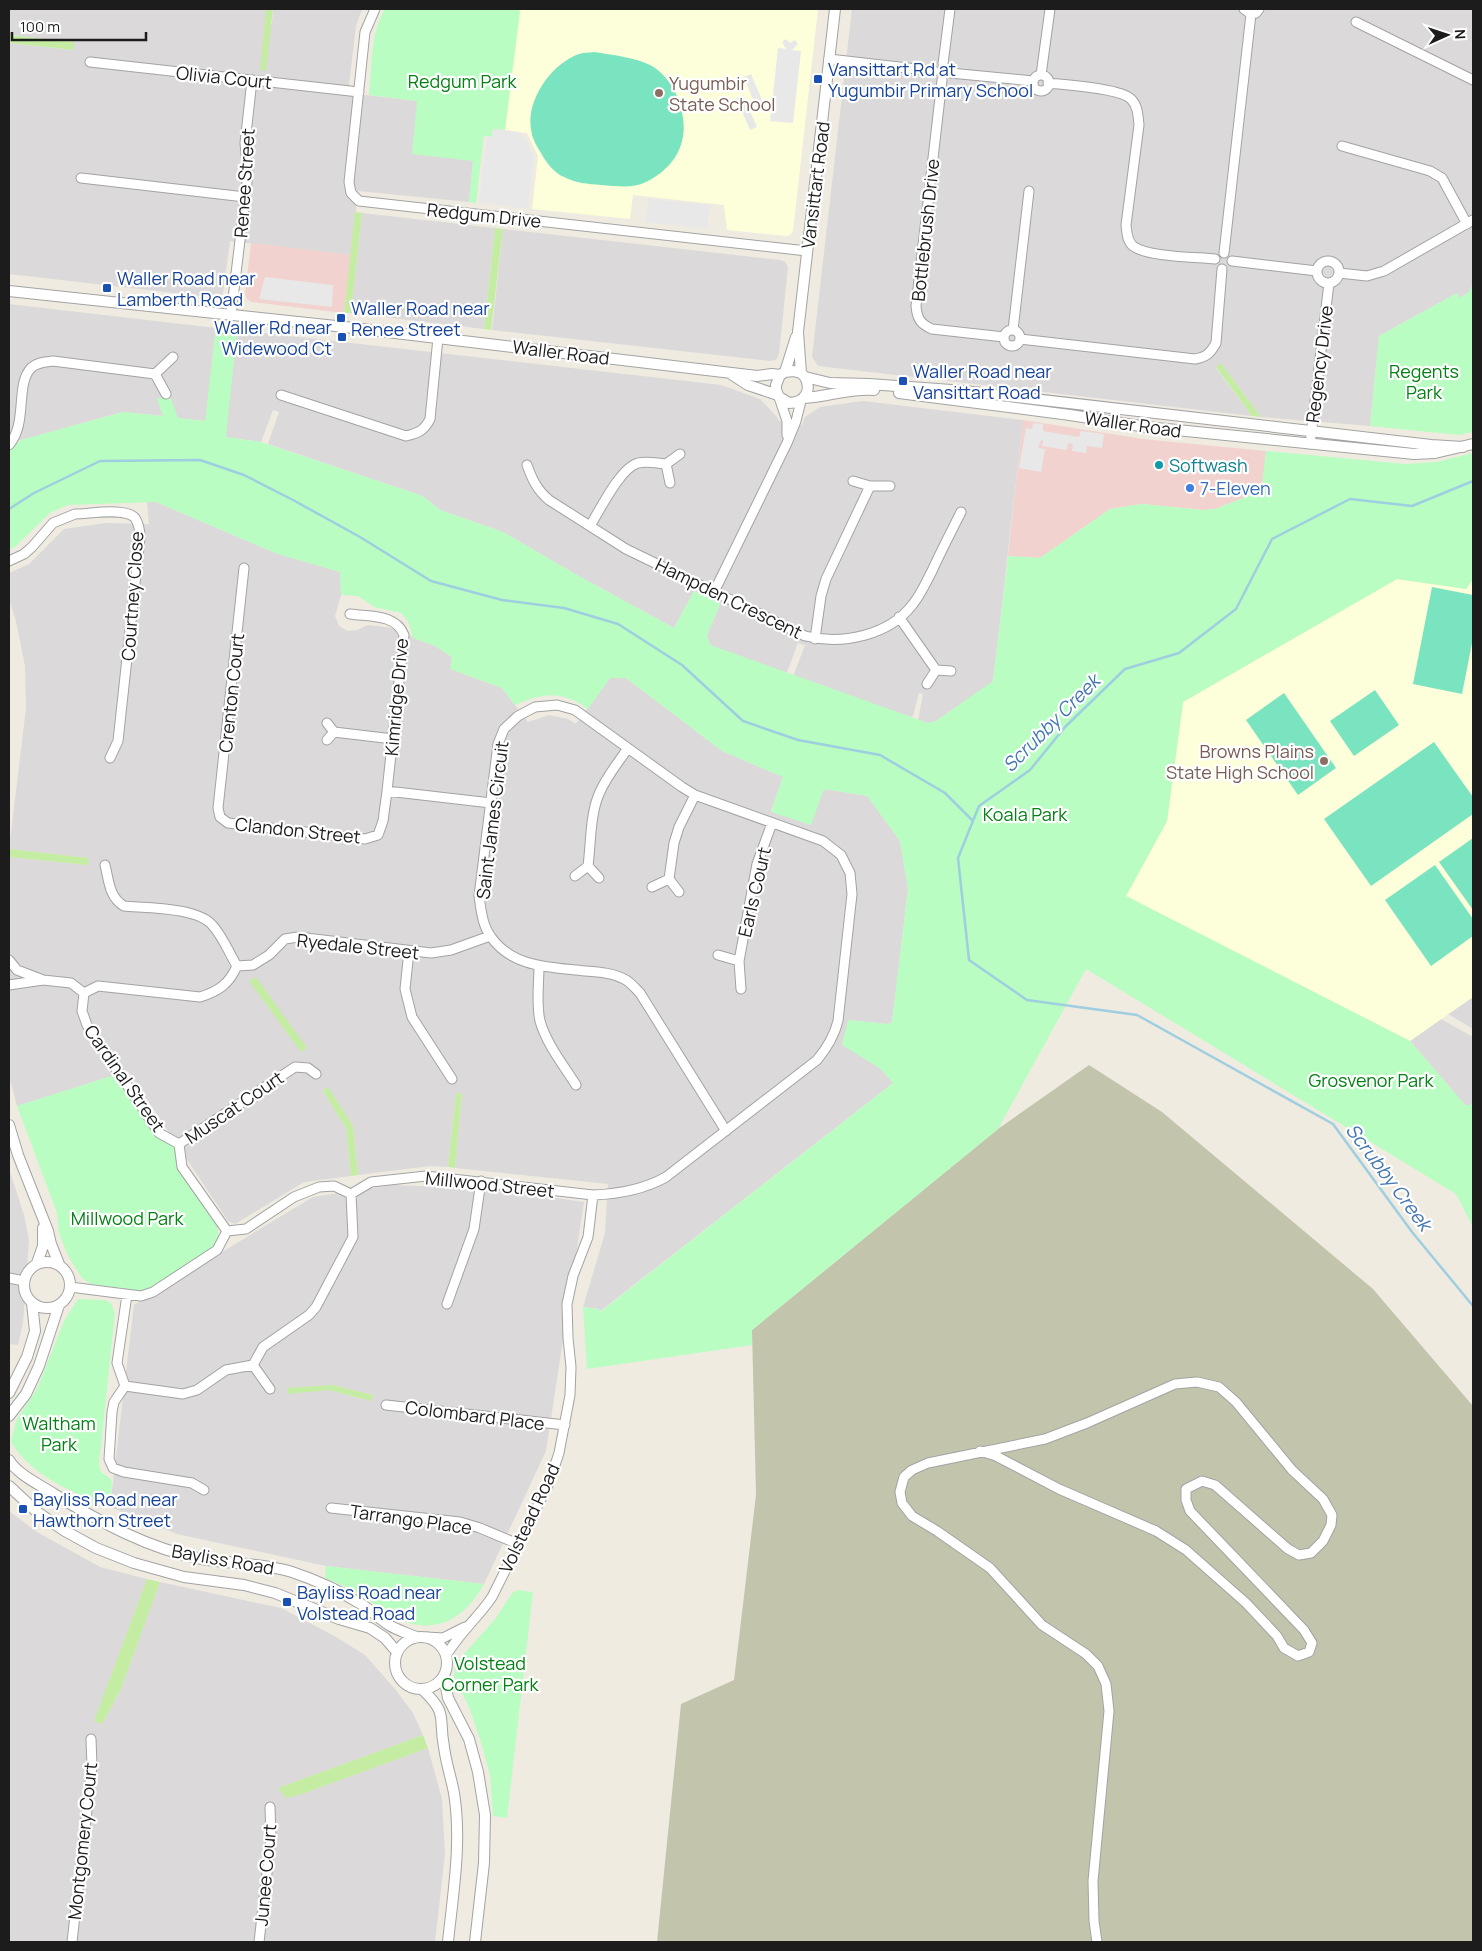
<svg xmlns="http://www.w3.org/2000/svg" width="1482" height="1951" font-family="Manrope,sans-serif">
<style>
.residential{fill:#dbd9d9;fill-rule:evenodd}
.commercial{fill:#f1d2cf}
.education{fill:#fdffda}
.construction{fill:#c3c4ac}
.grass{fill:#c4eda3}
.park{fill:#bafdc2}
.pitch{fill:#79e4bf}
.parking{fill:#e8e8e8}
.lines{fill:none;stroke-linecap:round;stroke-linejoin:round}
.stream{stroke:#9ecee0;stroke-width:2.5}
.minor-casing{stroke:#a3a3a3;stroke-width:11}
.tertiary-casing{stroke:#a3a3a3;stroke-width:12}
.minor{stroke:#fff;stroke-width:9}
.tertiary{stroke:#fff;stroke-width:10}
.transit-dot{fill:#1a4fb4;stroke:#fff;stroke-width:2}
.education-dot{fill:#8d6e63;stroke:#fff;stroke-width:2}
.culture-dot{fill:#0f9aa8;stroke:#fff;stroke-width:2}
.shop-dot{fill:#3f7fe0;stroke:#fff;stroke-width:2}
.labels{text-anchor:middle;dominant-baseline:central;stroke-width:4.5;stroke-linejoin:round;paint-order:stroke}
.transit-label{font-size:18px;fill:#164399;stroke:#fff;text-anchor:start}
.street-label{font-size:18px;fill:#1c1c1c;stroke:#fff}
.park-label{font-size:18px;fill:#048114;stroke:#fff}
.education-label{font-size:18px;fill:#785e54;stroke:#fff;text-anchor:start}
.culture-label{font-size:18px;fill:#0d838f;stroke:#fff;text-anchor:start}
.shop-label{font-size:18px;fill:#366cbe;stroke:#fff;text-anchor:start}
.water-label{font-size:19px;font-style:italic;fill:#4376b2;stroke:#fff}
</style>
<rect width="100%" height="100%" fill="#efebe1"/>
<!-- residential -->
<path class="residential" d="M9 9H266V23L272 24 273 9H362L356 26 348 93 418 101 473 161 469 202 358 191 351 255 230 241 223 293 218 298 9 274V43L73 50 74 42 9 35Z
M852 9H1473V224L1472 286 1469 292 1460 298 1457 293 1379 336 1370 426 1261 417 1221 363 1216 368 1252 416 818 366 812 357Z
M362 213 495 228 484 329 351 313Z
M503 229 780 260 785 262 788 267 779 354 776 360 770 361 492 330Z
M9 304 216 328 206 421 177 418 169 394 164 416 123 412 21 440 9 439Z
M237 330 721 385 760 399 777 417 779 421 802 425 805 417 820 407 863 401 1023 420 993 682 936 721 928 723 918 720 923 694 919 693 913 716 910 717 796 677 794 674 805 645 798 643 787 672 784 673 710 645 707 635 720 604 694 591 674 628 577 575 503 532 440 510 423 496 268 444 279 412 273 410 261 442 225 437Z
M147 502H156L275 553 340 572 341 595 335 616 339 626 348 631 357 630 368 625 392 628 435 646 452 657 451 669 502 688 528 722 549 715 568 719 576 724 610 678H626L722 751 783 777 771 811 824 789 868 796 900 841 908 889 892 1022 888 1024 849 1020 842 1044 881 1069 893 1083 599 1312V1309L583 1307 605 1233 608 1184 455 1168 462 1093 456 1094 448 1167 430 1166 358 1175 353 1126 328 1088 323 1091 346 1127 351 1176 304 1182 235 1224 228 1221 128 1071 17 1106 9 1075V857L88 865 89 858 9 849 26 708 25 666 16 621 9 599V573L29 564 64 529 106 523 149 524Z
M1473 997V1029L1448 1014Z
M1441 1019 1473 1037V1102L1471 1105H1465L1410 1041Z
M9 1169 24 1215 29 1240 23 1323 18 1345 9 1344Z
M393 1185 495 1189 584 1202 546 1451 484 1584 326 1566 177 1534 110 1507 134 1305 313 1197ZM333 1385 373 1395 370 1401 329 1390Z
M9 1511 37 1532 100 1567 147 1579 95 1720 102 1724 121 1689 160 1582 281 1608 336 1637 365 1655 395 1689 413 1713 423 1735 278 1788 299 1795 428 1748 442 1799 445 1854 435 1942H9Z"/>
<!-- commercial -->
<path class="commercial" d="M251 243 351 255 344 313 251 302 247 299 245 294Z
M1023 420 1143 439 1266 451 1262 491 1215 509 1203 510 1142 504 1110 509 1040 558 1008 556Z"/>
<!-- education -->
<path class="education" d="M520 9H818L793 231 790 235 786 236 727 230 724 205 633 195 630 219 532 209 538 156 527 133 505 130Z
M1397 579 1466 589 1473 579V997L1410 1041 1126 896 1167 821 1183 702Z"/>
<!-- construction -->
<path class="construction" d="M1089 1065 1162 1112 1373 1289 1473 1406V1942H657L681 1704 734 1680 756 1495 752 1330 998 1129Z"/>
<!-- grass -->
<path class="grass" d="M266 9H273L266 71 260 70Z
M9 35 74 42V50L9 43Z
M355 212 362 213 351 313H344Z
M495 228 503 229 491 330 484 329Z
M1221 363 1261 417 1252 416 1216 367Z
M9 849 89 858 88 865 9 857Z
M256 977 307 1048 301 1052 249 981Z
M328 1087 353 1126 358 1175 351 1176 346 1128 323 1091Z
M462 1093 455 1168 448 1167 456 1094Z
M333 1385 373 1395 371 1401 329 1390 288 1394 287 1388Z
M147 1579 160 1582 121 1689 102 1724 94 1721Z
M423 1735 428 1748 299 1795 286 1798 278 1788Z"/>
<!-- park -->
<path class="park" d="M385 9H515L520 11 505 130 493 129 492 137 484 136 476 203 469 202 473 161 412 154 417 101 369 95C372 67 370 33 385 9Z
M1473 235V432L1459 435 1370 426 1379 336 1457 293 1460 298 1469 292 1472 286Z
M216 328 237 330 226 437 261 442 423 496 440 510 503 532 577 575 674 628 694 591 720 604 707 635 710 645 928 723 936 721 993 681 1008 556 1040 558 1110 509 1142 504 1203 510 1215 509 1261 491 1266 451 1406 464 1436 462 1473 453V579L1466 589 1397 579 1183 702 1167 821 1126 896 1410 1041 1465 1105H1471L1473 1102V1227L1456 1194 1086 969 998 1129 752 1330V1345L587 1369 583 1307 599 1309 600 1312 893 1083 881 1069 842 1045 848 1020 888 1024 892 1022 908 889 900 841 867 796 824 789 811 825 771 812 783 777 722 751 626 678H610L588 709C561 690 544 693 515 705L502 688 450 669 452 657 435 646 413 638 408 621 401 613 374 607 358 596 341 595 340 572 275 553 156 502 68 505 50 513 16 546 9 550V450L21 440 123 412 163 416 157 399 169 394 178 418 205 421Z
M115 1075 156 1137 174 1147 179 1170 217 1226C220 1236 217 1243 209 1250L149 1289 142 1291 91 1284 82 1278 68 1256 59 1233 57 1213 17 1106Z
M78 1299 105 1300 111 1303 115 1313 99 1464 101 1472 112 1480 110 1507C74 1493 32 1477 11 1442L16 1421 38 1387 64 1321Z
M326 1566 484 1584C463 1622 432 1637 392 1616 381 1611 373 1602 363 1596 351 1589 338 1583 325 1578Z
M518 1590 533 1592 507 1818 493 1816 490 1775 481 1742 469 1707 454 1677 456 1663 495 1619 513 1592Z"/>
<!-- pitch -->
<path class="pitch" d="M594 52C612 55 634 57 650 65 662 71 672 84 677 96 692 132 682 164 646 182 632 189 616 186 601 185 588 184 576 183 564 177 554 173 546 162 541 153 536 145 532 138 531 129 526 100 552 63 579 54 584 52 590 53 594 52Z
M1432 587 1473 595V638L1462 694 1413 684Z
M1375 690 1399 725 1354 756 1330 721Z
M1284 693 1336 768 1298 795 1246 720Z
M1434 742 1473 797V814L1371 886 1324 819Z
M1473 838V910L1439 862Z
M1435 865 1473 919V936L1431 966 1385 900Z"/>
<!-- parking -->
<path class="parking" d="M786 39 790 43 795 40 798 44 792 50 801 51 793 123 770 121 778 48 786 49 782 42Z
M751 74 765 107 757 110 744 77Z
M743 95 757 127 750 130 736 98Z
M493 129 518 132 526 139 534 158 528 209 479 202 487 136 492 137Z
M648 199 710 205 707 229 645 222Z
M265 277 333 285 332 307 259 299Z
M1033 423 1043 424V431L1079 437 1081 431 1104 434 1102 448 1087 446 1086 453 1072 451 1073 444 1068 443 1067 450 1042 446 1043 440H1041L1038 448 1045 449 1041 472 1019 468 1026 428 1032 429Z"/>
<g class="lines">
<!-- stream -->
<path class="stream" d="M1473 481 1412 506 1350 499 1272 539 1236 609 1179 653 1125 669 1065 727 1030 770 979 806 958 858 969 960 1027 1000 1137 1015 1333 1124 1412 1232 1473 1306
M9 509 34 493 100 461 200 460 244 475 293 500 360 537 431 581 502 600 564 608 618 624 682 665 743 721 798 740 880 755 945 793 973 821"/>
<defs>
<path id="minor" d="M375 9 365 32 349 182 351 193 359 201 807 251
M1244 9 1251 14 1256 13 1259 9
M1356 22 1473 80
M829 59 934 71
M90 62 359 92
M943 64 950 9
M950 73 1033 81
M1041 75 1050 9
M1033 83a8 8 0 1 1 16 0a8 8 0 1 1-16 0Z
M942 80 916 306C917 318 920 324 932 329L1004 337
M1048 83C1066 85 1120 88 1131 99 1138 106 1138 116 1139 125L1126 225C1127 233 1127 241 1133 246 1147 257 1196 257 1215 259
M1342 146 1430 171 1442 178 1467 224
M81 178 245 197
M1224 253 1251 14
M1232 261 1317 271
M1317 272a11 11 0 1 1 22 0a11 11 0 1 1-22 0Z
M1339 273 1367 276 1384 271 1473 220
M231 315 248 174 245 143 252 80
M1013 330 1029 191
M1004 338a8 8 0 1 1 16 0a8 8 0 1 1-16 0Z
M1020 339 1195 359C1206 357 1210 354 1216 343L1222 269
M166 394 155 374 173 357
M281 395 406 436C418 433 424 431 430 419L438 338
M779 397 787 421V435
M1310 444 1329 283
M9 445C28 423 15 385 31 368 37 362 46 362 53 361L155 374
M527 465C532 479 537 490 549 500L626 549 805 636C842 645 889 636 913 604 921 594 926 582 932 571 941 551 951 532 961 512
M853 481 870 486H890
M670 483 666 464 680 454
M590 526C600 510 620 468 638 463 647 461 656 463 666 464
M9 561 24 554 32 547 53 523 75 514C89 514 126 507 135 518 139 524 140 531 140 538L118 741 110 758
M244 568 218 808 220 817 228 823 365 839 378 835 383 821 387 791 491 803
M714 592 787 443 796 421 801 401
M350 614C371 617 396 614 404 635L387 791
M899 617 936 670
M815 639 821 596 826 579 870 486
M927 684 936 670 951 671
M334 732 393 739
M327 740 334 732 327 723
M105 865C109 881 109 897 124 906 146 908 199 907 213 926 223 937 229 953 237 966
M588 866C591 843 590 815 599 794 606 777 618 763 628 748
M575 876 588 866 599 878
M669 879 674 843 679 827 695 795
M652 887 669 879 679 892
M409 951 405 989 412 1017 452 1079
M718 955 739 961 741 989
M9 960 17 970 43 980
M739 961 757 864 772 823
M539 966C539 984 536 1003 540 1021 546 1043 564 1066 576 1085
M9 985 43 980 71 983 84 993 98 986 200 997C219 991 229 984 237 966L253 965 269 955 285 939 298 937 431 953 451 950 490 936
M84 993 82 1011 87 1025 159 1133 179 1144 182 1167 227 1231
M179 1144 295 1067 308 1068 316 1074
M227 1231 246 1229 294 1197 319 1187 334 1186 351 1194 371 1182 426 1176 593 1195C619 1194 643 1190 666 1177L817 1060C827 1048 834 1037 838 1021L852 894 850 873 841 855 823 841 695 795 682 787 575 710 557 705 535 707 518 716 504 729 498 744 479 896C481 909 482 925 491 937 513 968 551 967 585 971 599 972 614 973 626 980 631 983 636 989 640 993L726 1131
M9 1278 24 1281
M70 1287 141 1296 153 1292 217 1250 227 1231
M127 1295 117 1363 125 1386 114 1402 112 1412 109 1459 113 1468 124 1472 192 1483 204 1490
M447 1304 474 1229 481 1181
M253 1365 270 1389
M125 1386 183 1394 197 1390 226 1370 253 1365 263 1347 309 1315 316 1307 353 1237 351 1194
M386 1405 565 1425
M980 1451 996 1456 1059 1489 1156 1531 1186 1550 1246 1603 1277 1636 1284 1648 1298 1656 1309 1652 1312 1643 1304 1630 1190 1511 1186 1500V1489L1202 1481 1215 1485 1288 1549 1299 1555 1311 1553 1323 1541 1331 1525 1332 1515 1323 1499 1292 1470 1236 1402 1219 1387 1197 1382 1175 1384 1087 1423 1045 1439 928 1463 912 1470 904 1477 900 1492 902 1503 912 1516 937 1531 990 1568 1042 1625 1086 1654 1098 1666 1106 1684 1109 1711 1093 1881 1094 1921 1097 1942
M331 1508 460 1522 480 1528 518 1544
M427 1637 443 1638 465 1627
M446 1656C459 1633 478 1618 492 1597L549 1483 559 1453 570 1395 571 1367 568 1338 567 1304 573 1276 588 1237 593 1195
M72 1942 92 1766 91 1739
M259 1942 271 1838 270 1807"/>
<path id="tertiary" d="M9 291 345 327 757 376 772 374 780 375
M785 372 796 337
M801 373 798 332 835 9
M731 374 748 385 778 395
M805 377C812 390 805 403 789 403L779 397 776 390V385L780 375 785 372 793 371 801 373 805 377 830 383 869 384 965 391 1431 445 1463 447
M899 393 1070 415 1147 427 1414 454 1435 453 1473 444
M804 398C827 397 850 388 874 390
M9 1125 18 1155 48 1231 51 1244 59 1264
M24 1285a23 23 0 1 1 46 0a23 23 0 1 1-46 0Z
M37 1263 43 1246V1228
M9 1393 27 1357 35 1331 32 1303
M9 1416 26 1394 39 1366 59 1305
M9 1460C18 1475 39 1484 54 1494 100 1522 149 1549 202 1559 232 1564 263 1563 292 1572 316 1580 340 1591 361 1604 371 1610 379 1619 389 1625 397 1630 407 1633 416 1637
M9 1486 37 1512 65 1531 96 1548 134 1563 184 1577 244 1585 275 1593 339 1619 370 1628 385 1638 397 1652
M395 1663a26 26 0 1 1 52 0a26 26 0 1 1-52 0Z
M444 1676 448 1698 469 1739 478 1772 485 1815 484 1863 475 1942
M422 1689C449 1715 438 1716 444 1747 446 1763 451 1777 454 1793 462 1842 453 1893 448 1942"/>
</defs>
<!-- minor casing -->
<use href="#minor" class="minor-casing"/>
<!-- tertiary casing -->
<use href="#tertiary" class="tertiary-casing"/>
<!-- minor -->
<use href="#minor" class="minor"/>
<!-- tertiary -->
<use href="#tertiary" class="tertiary"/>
</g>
<!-- markers -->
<g class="transit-dot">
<rect x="813" y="74" width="10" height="10" rx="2.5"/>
<rect x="102" y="283" width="10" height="10" rx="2.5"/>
<rect x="336" y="313" width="10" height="10" rx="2.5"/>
<rect x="337" y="332" width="10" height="10" rx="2.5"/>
<rect x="898" y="376" width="10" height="10" rx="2.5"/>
<rect x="18" y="1504" width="10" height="10" rx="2.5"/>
<rect x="282" y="1597" width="10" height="10" rx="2.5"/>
</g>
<g class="education-dot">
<circle cx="659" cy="93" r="5"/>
<circle cx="1324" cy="761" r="5"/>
</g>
<circle class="culture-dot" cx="1159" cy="465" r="5"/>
<circle class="shop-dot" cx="1190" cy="488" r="5"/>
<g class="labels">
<!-- transit labels -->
<g class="transit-label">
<text x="828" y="69">Vansittart Rd at<tspan x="828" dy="21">Yugumbir Primary School</tspan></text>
<text x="117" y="278">Waller Road near<tspan x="117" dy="21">Lamberth Road</tspan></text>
<text x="351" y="308">Waller Road near<tspan x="351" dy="21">Renee Street</tspan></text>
<text x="332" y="327" text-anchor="end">Waller Rd near<tspan x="332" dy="21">Widewood Ct</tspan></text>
<text x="913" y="371">Waller Road near<tspan x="913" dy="21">Vansittart Road</tspan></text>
<text x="33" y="1499">Bayliss Road near<tspan x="33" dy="21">Hawthorn Street</tspan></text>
<text x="297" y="1592">Bayliss Road near<tspan x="297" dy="21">Volstead Road</tspan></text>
</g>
<!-- street labels -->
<g class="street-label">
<text transform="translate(224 77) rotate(6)">Olivia Court</text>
<text transform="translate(244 183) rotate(-86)">Renee Street</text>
<text transform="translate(815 185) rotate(-83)">Vansittart Road</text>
<text transform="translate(484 215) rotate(6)">Redgum Drive</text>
<text transform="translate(925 230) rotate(-84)">Bottlebrush Drive</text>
<text transform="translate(561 352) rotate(7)">Waller Road</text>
<text transform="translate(1319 364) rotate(-83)">Regency Drive</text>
<text transform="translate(1133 424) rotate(8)">Waller Road</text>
<text transform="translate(132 596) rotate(-86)">Courtney Close</text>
<text transform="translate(729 598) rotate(26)">Hampden Crescent</text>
<text transform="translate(231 693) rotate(-84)">Crenton Court</text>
<text transform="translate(396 697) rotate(-85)">Kimridge Drive</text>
<text transform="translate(492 820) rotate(-83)">Saint James Circuit</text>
<text transform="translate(298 830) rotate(6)">Clandon Street</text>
<text transform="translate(754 892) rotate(-77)">Earls Court</text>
<text transform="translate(358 946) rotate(6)">Ryedale Street</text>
<text transform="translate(125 1078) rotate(55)">Cardinal Street</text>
<text transform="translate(234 1107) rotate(-34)">Muscat Court</text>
<text transform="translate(490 1184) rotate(6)">Millwood Street</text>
<text transform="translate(475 1415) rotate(7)">Colombard Place</text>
<text transform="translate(529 1518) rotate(-65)">Volstead Road</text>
<text transform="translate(411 1519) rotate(8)">Tarrango Place</text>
<text transform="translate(223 1559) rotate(10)">Bayliss Road</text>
<text transform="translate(82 1841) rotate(-84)">Montgomery Court</text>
<text transform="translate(265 1875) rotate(-85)">Junee Court</text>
</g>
<!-- park labels -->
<g class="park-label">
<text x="462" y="81">Redgum Park</text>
<text x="1424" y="371">Regents<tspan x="1424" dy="21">Park</tspan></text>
<text x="1025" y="814">Koala Park</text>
<text x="1371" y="1080">Grosvenor Park</text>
<text x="127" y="1218">Millwood Park</text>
<text x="59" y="1423">Waltham<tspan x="59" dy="21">Park</tspan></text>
<text x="490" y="1663">Volstead<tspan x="490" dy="21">Corner Park</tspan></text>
</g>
<!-- education labels -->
<g class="education-label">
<text x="669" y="83">Yugumbir<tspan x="669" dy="21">State School</tspan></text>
<text x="1314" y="751" text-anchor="end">Browns Plains<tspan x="1314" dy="21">State High School</tspan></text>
</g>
<!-- culture labels -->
<g class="culture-label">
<text x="1169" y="465">Softwash</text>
</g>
<!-- shop labels -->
<g class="shop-label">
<text x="1200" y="488">7-Eleven</text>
</g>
<!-- water labels -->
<g class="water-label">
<text transform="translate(1051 723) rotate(-45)">Scrubby Creek</text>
<text transform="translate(1389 1177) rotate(53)">Scrubby Creek</text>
</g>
</g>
<!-- border -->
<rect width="1482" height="1951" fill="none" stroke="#1c1c1c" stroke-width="20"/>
<!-- north arrow -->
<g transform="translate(1447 35) rotate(87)" stroke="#ffffff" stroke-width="4" paint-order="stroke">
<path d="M0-4L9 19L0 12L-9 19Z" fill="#1c1c1c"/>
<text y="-8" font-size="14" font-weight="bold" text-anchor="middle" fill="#1c1c1c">N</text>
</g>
<!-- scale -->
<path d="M12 32v8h134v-8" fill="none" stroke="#1c1c1c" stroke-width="2.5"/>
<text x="20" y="32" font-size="15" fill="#1c1c1c" stroke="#ffffff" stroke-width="4" paint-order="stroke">100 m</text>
</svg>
